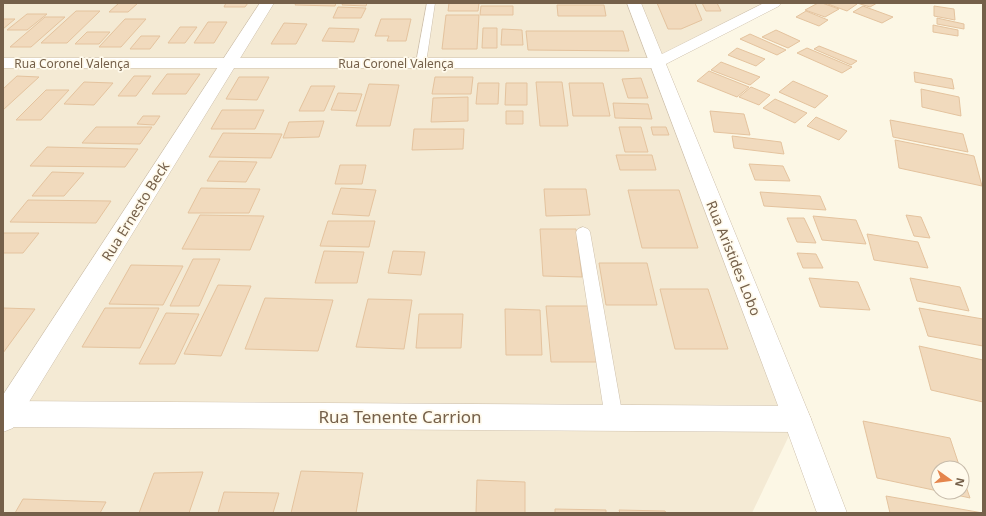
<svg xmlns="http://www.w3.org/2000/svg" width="986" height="516" font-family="'Noto Sans',sans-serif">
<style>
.residential{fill:#f4ead4}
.building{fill:#f1dabd;stroke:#e4c39e}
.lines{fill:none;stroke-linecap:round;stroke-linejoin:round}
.service-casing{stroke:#cec0ac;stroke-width:1}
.minor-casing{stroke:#cec0ac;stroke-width:1}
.tertiary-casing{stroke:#cec0ac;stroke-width:1}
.service{fill:#fff;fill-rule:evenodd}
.minor{fill:#fff;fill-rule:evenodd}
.tertiary{fill:#fff;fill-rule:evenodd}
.labels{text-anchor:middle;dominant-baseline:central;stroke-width:3.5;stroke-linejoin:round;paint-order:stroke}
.far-street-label{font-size:12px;fill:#75604a;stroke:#fffaec}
.street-label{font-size:14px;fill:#75604a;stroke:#fffaec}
.near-street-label{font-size:17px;fill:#75604a;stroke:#fffaec}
</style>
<rect width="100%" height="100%" fill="#fcf7e5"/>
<!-- residential -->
<path class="residential" d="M3 3H774L657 63 797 419 752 513H3Z"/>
<!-- building -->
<path class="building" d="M119 3H138L128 12H109Z
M226 3H248L245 7H224Z
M296 3H336L335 6 295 5Z
M343 3H367L366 6 342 5Z
M449 3H479L478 11H448Z
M657 3H695L702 20 681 29H668Z
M702 3H717L721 11H706Z
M818 3H822L839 9 825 17 805 10Z
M825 3H853L857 4 847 11Z
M857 3H877L870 7Z
M557 5H604L606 16H558Z
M481 6H513V15H480Z
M863 6 893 17 882 23 853 12Z
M934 6 954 9 955 20 934 16Z
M338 7 366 8 361 18H333Z
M76 11H100L67 43H41Z
M806 11 828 20 819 26 796 17Z
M27 14H47L27 30H7Z
M446 15H479L477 49H442Z
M45 17H65L31 47H10Z
M937 18 964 24V29L937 24Z
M3 19H15L3 29Z
M125 19H146L121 47H99Z
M381 19H411L406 41H387L389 36H375Z
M208 22H227L214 43H194Z
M284 23 307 24 296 44H271Z
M933 25 958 30V36L933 32Z
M180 27H197L185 43H168Z
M329 28 359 29 354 42 322 41Z
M483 28H497V48H482Z
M502 29 522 30 523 45H501Z
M776 30 800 41 788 48 762 37Z
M526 31H623L629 51 528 50Z
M87 32H110L99 44H75Z
M750 34 786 50 777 55 740 39Z
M141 36H160L150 49H130Z
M819 46 857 61 851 65 814 49Z
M737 48 765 59 756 66 728 55Z
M807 48 852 67 842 73 797 53Z
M721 62 760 77 750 85 711 70Z
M709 71 749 87 737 97 697 81Z
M914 72 952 79 954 89 915 82Z
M167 74H200L186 94H152Z
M17 76 39 77 3 110V89Z
M134 76H151L136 96H118Z
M239 77H269L257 100 226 99Z
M435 77H473L471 94H432Z
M641 78 648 98H628L622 79Z
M793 81 828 96 815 108 779 92Z
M84 82 113 83 94 105 64 104Z
M536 82H562L568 126H540Z
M478 83H499L498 104H476Z
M506 83H527V105H505Z
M569 83H603L610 116H573Z
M369 84 399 85 390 126H356Z
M311 86H335L324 111H299Z
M751 87 770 95 759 105 739 97Z
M921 89 959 97 961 116 922 107Z
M46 90H69L41 120H16Z
M338 93 362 94 356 111 331 110Z
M468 97V121L431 122 433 98Z
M775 99 807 113 795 123 763 108Z
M613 103 648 104 652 119 615 118Z
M222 110H264L255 129H211Z
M506 111H523V124H506Z
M710 111 744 114 750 135 714 132Z
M143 116H160L154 125 137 124Z
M816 117 847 131 839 140 807 126Z
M890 120 963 134 968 152 893 137Z
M324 121 319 137 283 138 289 122Z
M96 127H152L140 144 82 143Z
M619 127H641L648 152H625Z
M651 127H666L669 135H653Z
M414 129H464L463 149 412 150Z
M223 133 282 134 271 158 209 157Z
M732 136 781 142 784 154 734 148Z
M895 140 974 156 982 186 899 168Z
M47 147 138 149 125 167 30 166Z
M616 155H652L656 170H620Z
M219 161 257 162 246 182 207 181Z
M749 164 783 166 790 181 755 180Z
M340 165H366L362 184H335Z
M52 172 84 173 64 196H32Z
M201 188 260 189 249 213H188Z
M341 188 376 190 369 216 332 214Z
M544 189H586L590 215 546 216Z
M628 190H679L698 248H642Z
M760 192 820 196 826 210 764 206Z
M28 200 111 201 96 223 10 222Z
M200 215 264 216 250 250 182 249Z
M906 215 921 217 930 238 914 236Z
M813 216 856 220 866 244 822 240Z
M787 218H804L816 243 797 242Z
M328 221H375L369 247 320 246Z
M540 229H576L582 277 543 276Z
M3 233H39L23 253H3Z
M867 234 918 242 928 268 874 260Z
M324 251 364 252 357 283H315Z
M393 251 425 252 421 275 388 273Z
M797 253 816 254 823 268H803Z
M193 259H220L199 306H170Z
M599 263H647L657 305H606Z
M131 265 183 266 163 305 109 304Z
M809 278 858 282 870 310 820 307Z
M910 278 960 287 969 311 917 301Z
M218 285 251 286 221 356 184 354Z
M660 289H708L728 349H675Z
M265 298 333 300 318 351 245 349Z
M368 299 412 300 404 349 356 347Z
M546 306H591L599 362H551Z
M3 308 35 309 3 353Z
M105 308H159L140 348 82 347Z
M919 308 983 319V346L928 336Z
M505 309 540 310 542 355H506Z
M166 313 199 314 175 364H139Z
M419 314H463L461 348H416Z
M919 346 983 360V402L931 390Z
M863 421 950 438 960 468H938V491L877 478Z
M301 471 363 473 356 513H291Z
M203 472 189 513H139L154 473Z
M962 475 970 498 943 492H962Z
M477 480 525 482V513H476Z
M224 492 279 493 273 513H218Z
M886 496 983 513H890Z
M23 499 106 502 100 513H15Z
M555 509 606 510V513H555Z
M619 510 665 511 666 513H620Z"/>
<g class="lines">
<defs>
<path id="service" d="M427 3H435L426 63 421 66 416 63Z
M583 227 588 229 590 232 623 418 620 424 614 426 608 424 605 418 576 232 578 229Z"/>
<path id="minor" d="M764 3H781L779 6 662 66 657 68H3V58H654Z
M3 401 797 406 807 410 811 419 807 428 797 432 3 427Z"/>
<path id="tertiary" d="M260 3H274L13 428 3 432V395Z
M627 3H641L811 419 847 513H817L783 419Z"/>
</defs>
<!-- service casing -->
<use href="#service" class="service-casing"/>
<!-- minor casing -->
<use href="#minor" class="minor-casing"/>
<!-- tertiary casing -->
<use href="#tertiary" class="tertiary-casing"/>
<!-- service -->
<use href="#service" class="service"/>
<!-- minor -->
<use href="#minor" class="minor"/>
<!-- tertiary -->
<use href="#tertiary" class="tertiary"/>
</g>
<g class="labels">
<!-- far-street labels -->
<g class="far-street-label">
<text x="72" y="63">Rua Coronel Valença</text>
<text x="396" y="63">Rua Coronel Valença</text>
</g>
<!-- street labels -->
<g class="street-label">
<text transform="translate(135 211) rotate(-58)">Rua Ernesto Beck</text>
<text transform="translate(734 258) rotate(68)">Rua Aristides Lobo</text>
</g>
<!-- near-street labels -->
<g class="near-street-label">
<text x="400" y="416">Rua Tenente Carrion</text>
</g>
</g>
<!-- border -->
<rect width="986" height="516" fill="none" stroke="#75604a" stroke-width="8"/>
<!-- north arrow -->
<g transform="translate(950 480) rotate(104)"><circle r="19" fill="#fffaec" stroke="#c8bcab"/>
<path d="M0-3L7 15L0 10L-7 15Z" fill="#e5854c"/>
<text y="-6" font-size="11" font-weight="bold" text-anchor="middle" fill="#75604a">N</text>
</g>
</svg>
